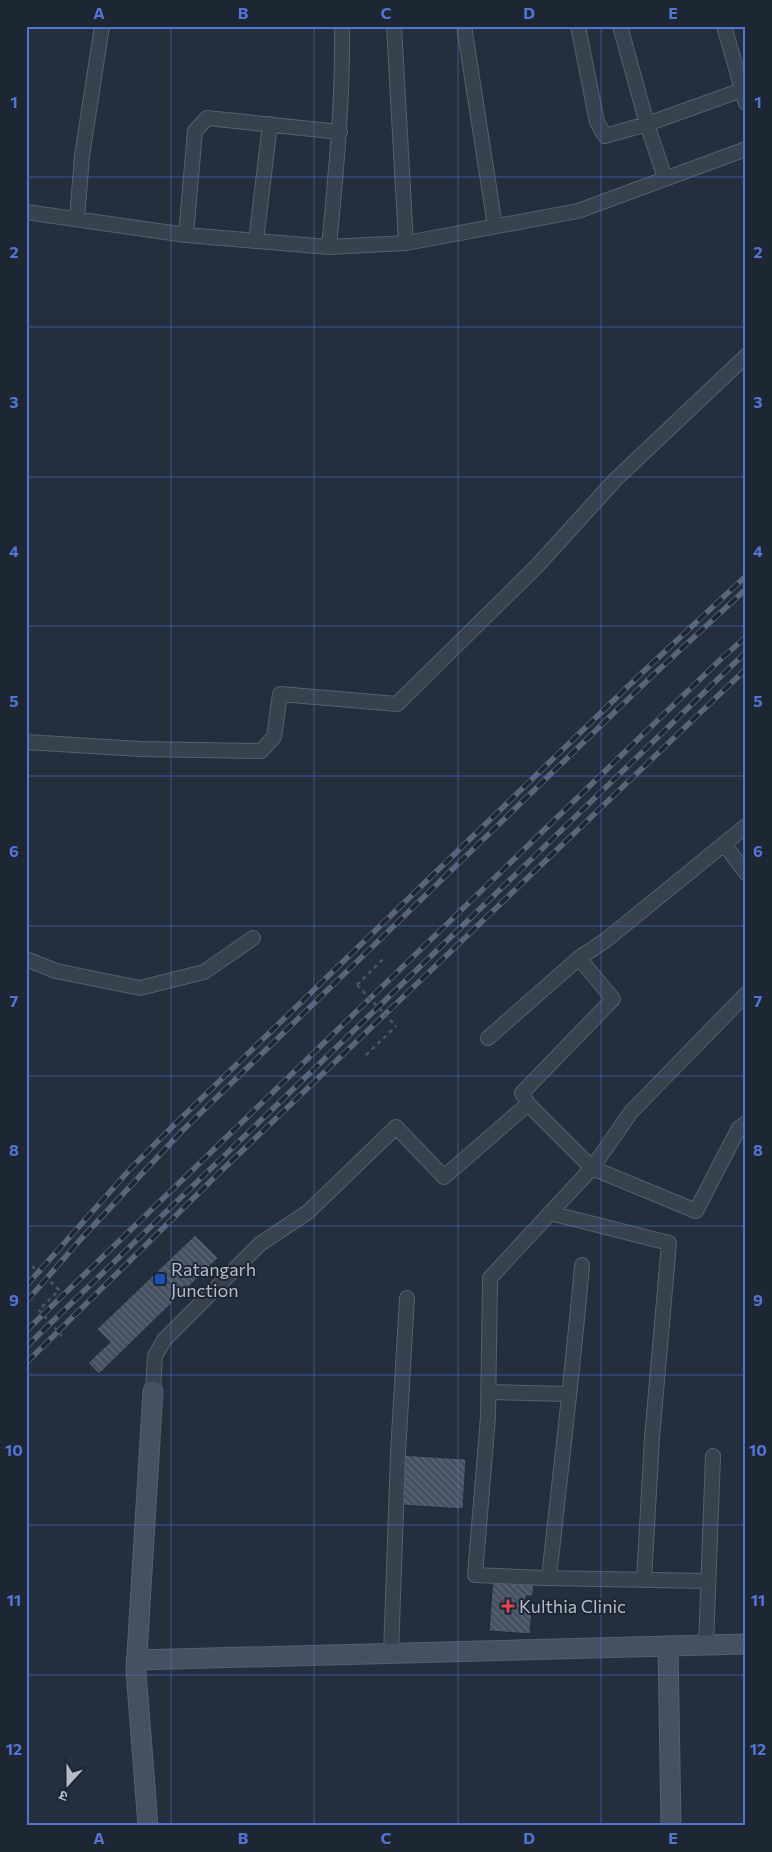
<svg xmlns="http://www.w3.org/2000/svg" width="772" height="1852" font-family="Commissioner,'Noto Sans Devanagari',sans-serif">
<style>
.building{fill:url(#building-back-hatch);stroke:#1f2835}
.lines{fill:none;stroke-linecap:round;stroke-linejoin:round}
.street-casing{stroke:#565f6c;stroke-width:16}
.secondary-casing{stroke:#565f6c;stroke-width:21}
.path{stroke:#44595c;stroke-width:2.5;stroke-dasharray:4 4;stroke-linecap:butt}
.street{stroke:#38414e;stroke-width:14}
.secondary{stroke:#465061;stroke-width:19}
.rail-casing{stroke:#5a6575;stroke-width:5.5}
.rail{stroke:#1d2633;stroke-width:4;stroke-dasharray:11;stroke-linecap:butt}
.path-bridge{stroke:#44595c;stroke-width:2.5;stroke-dasharray:4 4;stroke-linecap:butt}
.grid{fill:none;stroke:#5274d3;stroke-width:1;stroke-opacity:0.55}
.transit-dot{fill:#1a4fb4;stroke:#1d2633;stroke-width:2}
.health-dot{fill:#e0444e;stroke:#1d2633;stroke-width:2}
.labels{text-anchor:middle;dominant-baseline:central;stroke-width:4;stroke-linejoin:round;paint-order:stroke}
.poi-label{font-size:18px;fill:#b4bcc9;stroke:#1d2633;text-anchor:start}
.neatline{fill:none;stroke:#5274d3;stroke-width:2}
.grid-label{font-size:16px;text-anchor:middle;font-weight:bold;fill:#5274d3}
</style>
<defs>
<pattern id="building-back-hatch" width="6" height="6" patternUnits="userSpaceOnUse" patternTransform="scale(1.25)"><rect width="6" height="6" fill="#455162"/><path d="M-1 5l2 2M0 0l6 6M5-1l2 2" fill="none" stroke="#5d6877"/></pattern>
</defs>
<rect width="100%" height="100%" fill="#242f3e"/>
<!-- building -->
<path class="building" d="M195 1235 218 1258 99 1374 88 1363 110 1342 97 1329Z
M401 1455 466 1459 463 1509 398 1505Z
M493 1577 534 1580 533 1596H526L525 1609H532L530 1634 489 1631Z"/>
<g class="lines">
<defs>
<path id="street" d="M394 26 406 243
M464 26 495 226
M578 26 597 122 605 136 647 124 742 90
M620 26 647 124 665 178
M724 26 746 103
M26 212 186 235 329 247 406 243 578 211 746 149
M77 219 82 156 102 26
M186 235 195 131 207 118 340 132
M256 241 270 124
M329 247C336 172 343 102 342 26
M26 742 140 749 261 751 274 737 280 694 397 704 536 567 616 479 746 356
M724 844 746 873
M26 959 56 971 140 988 204 972 253 938
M746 994 631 1112 592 1168 696 1211 739 1128 746 1123
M488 1038 579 958 606 940 746 826
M528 1104 592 1168 490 1278 488 1417 475 1575 544 1578 708 1581
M550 1213 669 1243 652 1438 644 1580
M153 1391 155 1356 164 1340 260 1244 308 1212 396 1127 444 1177 528 1104 522 1093 613 999 579 958
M488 1392 568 1394
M549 1578C560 1474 573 1370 582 1265
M706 1645 713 1456
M391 1654 398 1453 407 1298"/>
<path id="secondary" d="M668 1646 671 1826
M136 1660 746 1644
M148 1826 136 1671 153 1391"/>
</defs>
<!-- street casing -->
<use href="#street" class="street-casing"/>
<!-- secondary casing -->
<use href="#secondary" class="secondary-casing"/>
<!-- path -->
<path class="path" d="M357 985 385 957
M366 1055 396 1026
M26 1261 51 1282 59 1290 39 1310 62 1336"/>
<!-- street -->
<use href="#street" class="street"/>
<!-- secondary -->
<use href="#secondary" class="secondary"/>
<defs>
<path id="rail" d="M26 1286 132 1167 175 1124 645 670 746 576
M26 1302 80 1240 182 1131 652 676 746 589
M26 1331 722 658 746 637
M26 1347 746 652
M26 1363 220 1172 746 669"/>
</defs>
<!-- rail casing -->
<use href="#rail" class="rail-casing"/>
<!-- rail -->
<use href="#rail" class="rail"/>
<!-- path-bridge -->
<path class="path-bridge" d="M357 985 396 1026"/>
</g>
<!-- grid -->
<path class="grid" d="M171 26V1826M314 26V1826M458 26V1826M601 26V1826M26 177H746M26 327H746M26 477H746M26 626H746M26 776H746M26 926H746M26 1076H746M26 1226H746M26 1375H746M26 1525H746M26 1675H746"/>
<!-- markers -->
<rect class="transit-dot" x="154" y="1273" width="12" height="12" rx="2.5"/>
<path class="health-dot" d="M505.5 1598.5h5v5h5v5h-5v5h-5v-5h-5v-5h5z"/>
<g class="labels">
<!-- poi labels -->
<g class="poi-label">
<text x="171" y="1269">Ratangarh<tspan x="171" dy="21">Junction</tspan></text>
<text x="519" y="1606">Kulthia Clinic</text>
</g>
</g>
<!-- border -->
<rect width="772" height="1852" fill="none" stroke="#1d2633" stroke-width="55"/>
<!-- north arrow -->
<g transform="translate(68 1784) rotate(201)" stroke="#1d2633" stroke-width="4" paint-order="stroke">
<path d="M0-4L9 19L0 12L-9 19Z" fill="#b4bcc9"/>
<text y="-8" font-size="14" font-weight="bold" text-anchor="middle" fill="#b4bcc9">उ</text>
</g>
<rect x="28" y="28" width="716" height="1796" class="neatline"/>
<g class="grid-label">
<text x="99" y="19">A</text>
<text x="243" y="19">B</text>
<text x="386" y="19">C</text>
<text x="529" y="19">D</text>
<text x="673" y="19">E</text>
<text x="14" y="108">1</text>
<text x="758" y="108">1</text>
<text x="14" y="258">2</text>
<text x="758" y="258">2</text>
<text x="14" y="408">3</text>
<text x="758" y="408">3</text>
<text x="14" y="557">4</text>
<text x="758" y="557">4</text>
<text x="14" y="707">5</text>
<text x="758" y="707">5</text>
<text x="14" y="857">6</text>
<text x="758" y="857">6</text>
<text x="14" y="1007">7</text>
<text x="758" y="1007">7</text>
<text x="14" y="1156">8</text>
<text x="758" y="1156">8</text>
<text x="14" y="1306">9</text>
<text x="758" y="1306">9</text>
<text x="14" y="1456">10</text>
<text x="758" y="1456">10</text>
<text x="14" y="1606">11</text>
<text x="758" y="1606">11</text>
<text x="14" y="1755">12</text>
<text x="758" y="1755">12</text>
<text x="99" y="1844">A</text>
<text x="243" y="1844">B</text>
<text x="386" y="1844">C</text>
<text x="529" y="1844">D</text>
<text x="673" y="1844">E</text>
</g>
</svg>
